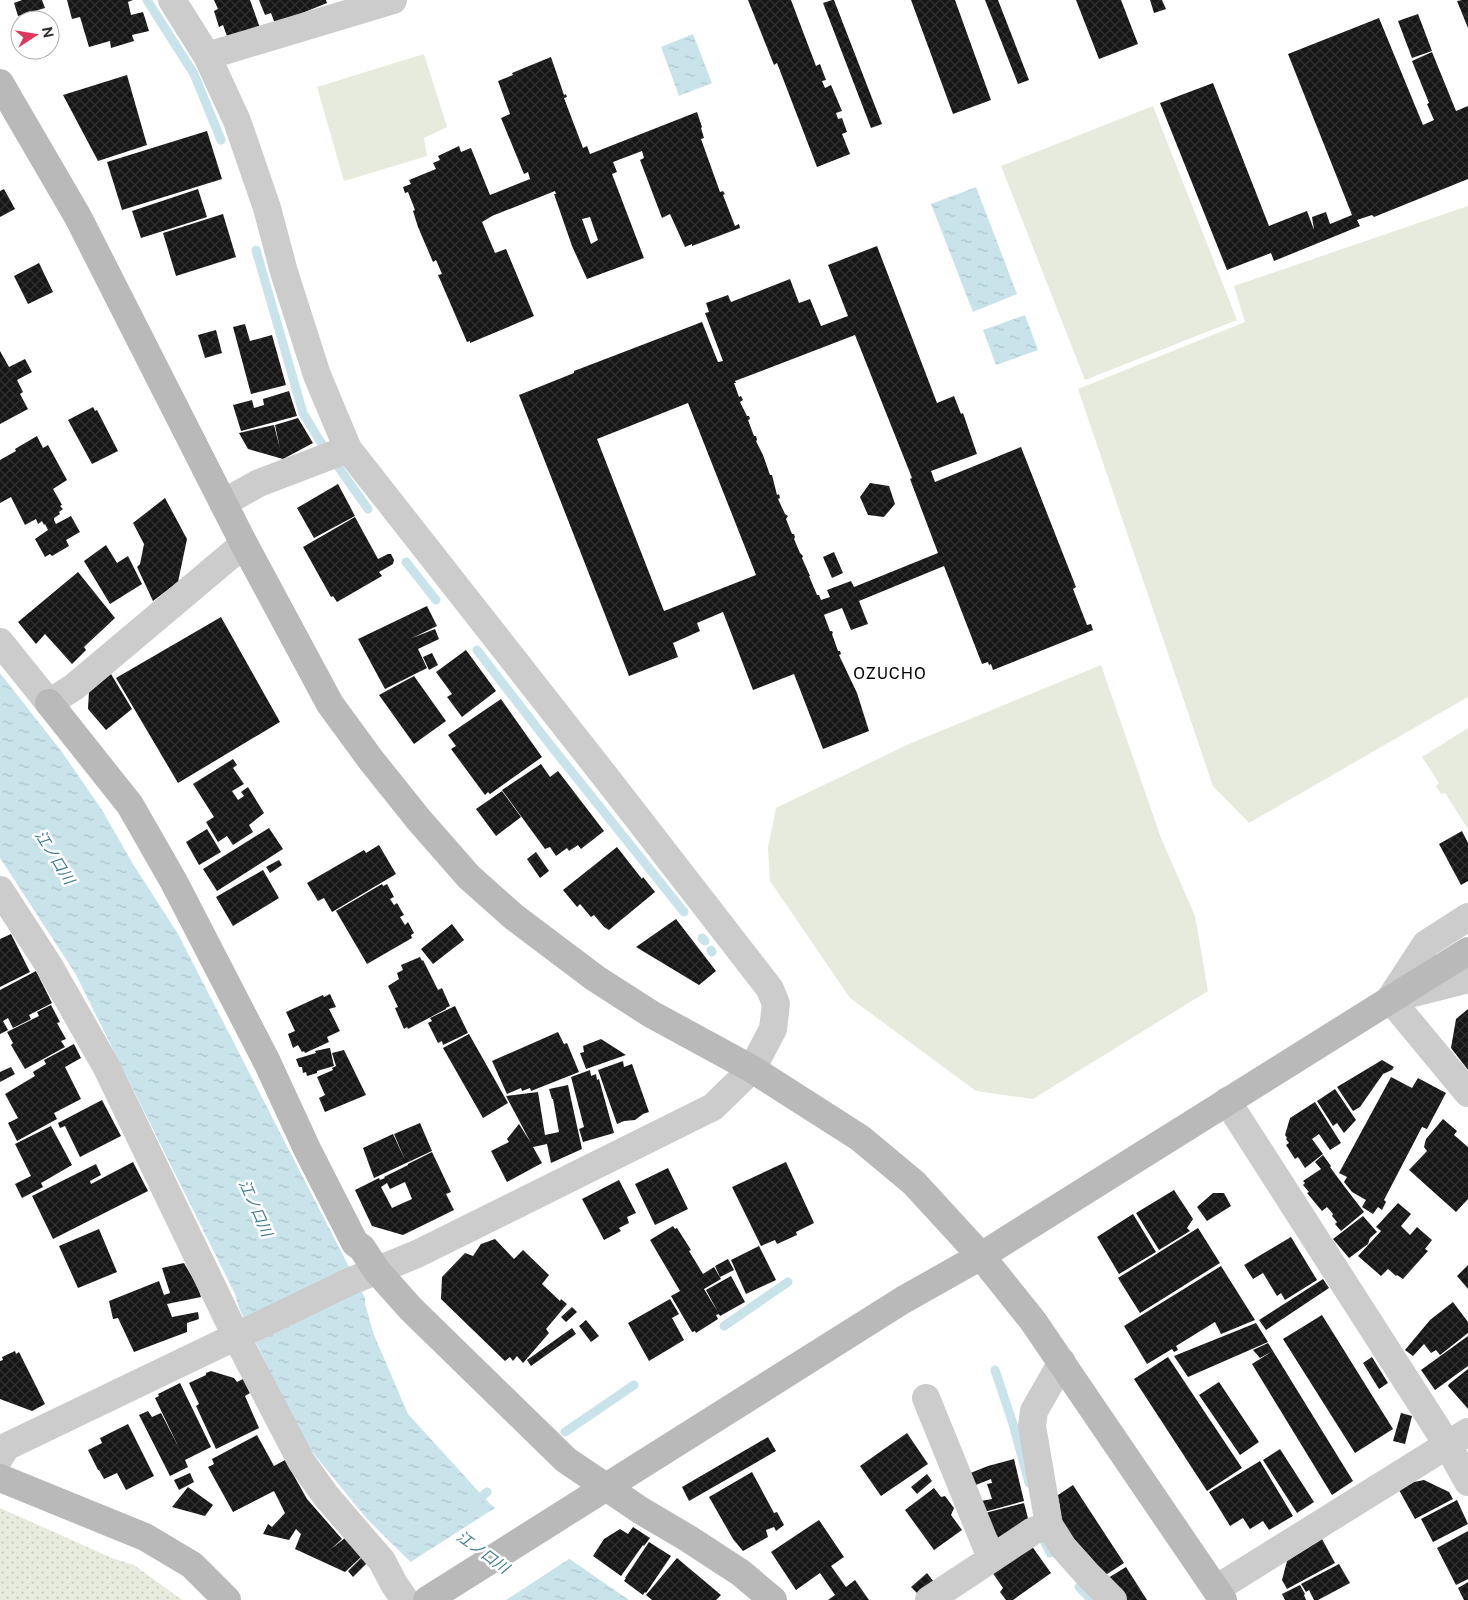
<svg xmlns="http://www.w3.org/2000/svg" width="1468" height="1600" font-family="'Public Sans','Noto Sans JP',sans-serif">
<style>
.green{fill:url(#green-dots)}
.pitch{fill:#e7ebdd}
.water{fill:url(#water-ripples)}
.pier{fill:#fff}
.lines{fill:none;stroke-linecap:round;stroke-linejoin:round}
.stream{stroke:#c9e3eb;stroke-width:9}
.building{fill:url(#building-cross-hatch);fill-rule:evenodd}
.street{stroke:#ccc;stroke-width:28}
.secondary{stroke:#b9b9b9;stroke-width:28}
.labels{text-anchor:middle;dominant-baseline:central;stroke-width:5;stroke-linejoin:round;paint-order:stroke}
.water-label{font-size:15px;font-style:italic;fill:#3e7c8f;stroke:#fff}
.quarter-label{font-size:16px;letter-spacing:1px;fill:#000;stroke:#fff}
</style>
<defs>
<pattern id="green-dots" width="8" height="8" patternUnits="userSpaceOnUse" patternTransform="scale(1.25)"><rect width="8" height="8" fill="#e7ebdd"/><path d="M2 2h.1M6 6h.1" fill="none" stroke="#c6cabe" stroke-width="1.8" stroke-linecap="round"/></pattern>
<pattern id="water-ripples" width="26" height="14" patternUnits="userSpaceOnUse" patternTransform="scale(1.25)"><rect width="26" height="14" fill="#c9e3eb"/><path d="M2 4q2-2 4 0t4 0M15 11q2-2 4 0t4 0" fill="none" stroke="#adc3ca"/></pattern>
<pattern id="building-cross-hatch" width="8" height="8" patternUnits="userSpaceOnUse" patternTransform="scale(1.25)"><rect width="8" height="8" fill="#161616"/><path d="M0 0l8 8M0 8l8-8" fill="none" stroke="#303030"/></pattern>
</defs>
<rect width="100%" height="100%" fill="#fff"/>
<!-- green -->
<path class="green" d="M0 1508 112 1558 134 1565 182 1600H0Z"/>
<!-- pitch -->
<path class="pitch" d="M424 54 447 127 424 138 427 156 344 181 317 87Z
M1153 106 1237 320 1085 380 1001 166Z
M1468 206V697L1249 823 1213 786 1078 389 1245 322 1234 286Z
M1101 665 1161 838 1195 916 1208 991 1033 1099 976 1091 850 998 770 881 768 848 776 808 909 744Z
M1468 728V829L1445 793 1441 794 1436 786 1439 783 1422 757Z"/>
<!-- water -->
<path class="water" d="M693 34 712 83 679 96 661 47Z
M976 187 1017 294 973 312 931 204Z
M1025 315 1038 350 996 365 983 330Z
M0 673 62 752 102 810 133 864 178 934 365 1298V1304L374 1335 408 1414 490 1504 629 1600H449L367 1519 305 1443 239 1308 235 1294 75 973 0 858Z"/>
<!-- pier -->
<path class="pier" d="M498 1506 572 1557 506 1600H446L409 1563Z"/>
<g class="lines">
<!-- stream -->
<path class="stream" d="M147 0 194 74 221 140
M256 250 303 413 320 441 368 509
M406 562 436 600
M477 650 548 742 684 912
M702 938 705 941
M711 950 712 952
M724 1326 788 1282
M995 1370 1013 1424 1029 1483
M565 1432 634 1385
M474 1503 487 1492
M1043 1538 1050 1553
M1079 1587 1092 1600"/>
</g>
<!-- building -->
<path class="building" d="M22 0H42L45 8 18 16 14 3Z
M67 0H133L128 2 131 15 143 12 149 31 132 35 134 41 111 48 110 41 89 47 80 17 72 19Z
M214 0H250L260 28 228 39 223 25 219 27 214 11 218 9Z
M259 0H326L327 3 275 24 271 13 265 15Z
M748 0H791L816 66 820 64 826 80 822 81 825 88 831 85 842 111 836 113 838 119 842 118 847 132 842 134 850 154 817 167 777 63 774 65Z
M832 0H834L882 124 871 128 823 3Z
M911 0H955L991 100 953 114Z
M985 0H998L1029 80 1018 84Z
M1076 0H1121L1138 44 1099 59Z
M1150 0H1162L1166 9 1154 13Z
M1462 0H1468V28L1457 1Z
M1418 14 1432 51 1412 58 1398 21Z
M1379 18 1423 125 1434 120 1427 104 1429 103 1412 61 1432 52 1456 111 1468 106V179L1374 217 1372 215 1357 220 1360 226 1274 261 1271 253 1227 270 1160 103 1213 83 1269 226 1307 211 1314 230 1312 217 1326 212 1330 224 1352 215 1288 54Z
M551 57 564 95 566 94 567 97 564 98 583 148 587 146 590 154 697 112 702 127 701 128 704 138 701 139 720 192 723 191 725 194 723 195 735 226 739 224 740 228 692 246V244L685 247 670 214 662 218 640 160 644 158 642 151 613 162 617 172 612 174 644 258 587 279 572 246 554 194H556L555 191 492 216 482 222 495 253 506 249 534 316 470 343V341L467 342 438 275 442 274 436 260 433 262 418 227 413 211 415 210 408 192 405 193 403 187 411 184 409 180 436 169 433 163 440 160 438 156 459 146 461 152 471 148 490 195 530 179 528 172 524 174 501 118 510 114 498 81 513 75 512 73ZM590 217 598 240 591 244 582 219Z
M127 75 147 145 98 161 63 95Z
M207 131 222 179 122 210 107 162Z
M4 189 15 209 0 217V191Z
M198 189 207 217 141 238 132 211Z
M223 214 236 257 176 276 163 233Z
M877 246 937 403 954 396 961 414 963 413 977 454 931 471 935 482 1021 447 1076 587 1073 589 1087 625 1091 624 1093 630 993 670 991 664 989 665 988 662 982 664 944 566 859 601 868 624 851 630 842 608 826 614 824 615 830 631H832L833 633 832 634 838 651H840L841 654 839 655 857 693 869 731 823 749 794 674 753 690 723 612 697 623 700 631 673 643 678 657 629 676 519 395 574 373V371L702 322 718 362 723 361 705 313 709 312 706 303 728 295 731 302 790 279 799 303 810 299 821 326 848 316 828 265ZM855 335 912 478 910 479 938 553 854 587 851 581 827 590 830 597 821 600 819 595H817L809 576H810L802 558 803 556 800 553 794 539 795 537 794 534H792L786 519 788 516 785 514 778 499 780 498 779 494 777 495 772 475H770L763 455 756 441 757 440 756 436H754L748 420 750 419 749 416H747L740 402 743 400 741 396 739 397 734 383H736L735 381ZM688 403 756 575 664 611 597 439Z
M39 263 53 292 28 304 14 276Z
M245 324 250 341 272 335 286 385 251 394 233 327Z
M216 330 222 353 205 358 198 335Z
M0 351 9 367 25 359 32 372 17 380 23 392 20 394 28 409 0 424Z
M289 391 297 416 241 431 233 405 252 400 254 408 264 405 263 399Z
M93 407 95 411 97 410 118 451 92 464 68 420Z
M298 418 313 443 283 459 248 449 239 433 274 425 280 449 275 425Z
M37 436 43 448 48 445 67 480 53 489 62 505 60 506 63 509 59 512 60 514 54 518V520L56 524 71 516 80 532 66 540 69 546 52 556 50 554 45 557 35 539 48 530 45 524 44 525 42 521 38 524 36 519 25 525 11 497 0 503V460L16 451 15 449Z
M870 483 889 486 895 504 884 517 868 515 860 497Z
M338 484 355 516 314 538 297 508Z
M165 498 187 539 178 582 153 601 137 567 140 564 144 544 133 523Z
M355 517 378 559 388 554H391L394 560 393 564 379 572 382 576 337 602 333 596 331 597 303 547Z
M106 545 117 563 128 556 142 584 110 604 84 561Z
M834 552 843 573 832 578 823 557Z
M78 572 115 618 84 647 86 650 72 664 45 634 36 644 18 622Z
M427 606 437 626 412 638 435 629 439 639 418 649 427 668 385 689 358 639Z
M221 617 280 722 178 783 116 678Z
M466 650 496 691 462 717 447 697 452 694 436 672Z
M432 653 438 665 429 670 423 657Z
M111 674 132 709 106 730 88 709 89 691Z
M414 676 446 721 414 744 379 695Z
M501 699 542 757 490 794 488 792 485 795 451 749 456 746 448 735Z
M233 759 237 765 233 768 244 784 232 791 238 800 244 796 241 792 248 787 264 813 249 825 253 832 233 845 227 836 218 842 206 822 214 817 193 784Z
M541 764 550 777 558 771 604 831 581 849 578 845 569 851 567 848 556 856 550 847 545 849 502 790Z
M502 791 521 817 496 836 476 809Z
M269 828 283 849 217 891 203 869Z
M207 829 221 852 199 865 186 842Z
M1462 831 1468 843V881L1461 885 1439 844Z
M379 845 396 874 332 912 324 898 318 901 307 883 364 850 366 853Z
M617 847 642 879 643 877 655 892 609 930 604 927 594 915 591 917 580 904 577 907 563 890Z
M536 852 549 871 540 878 527 859Z
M279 860 282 865 270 873 266 867Z
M263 870 279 898 233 926 216 897Z
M382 884 383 886 387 884 394 897 390 899 394 905 397 903 404 915 400 917 405 925 408 922 414 933 411 935 412 938 367 964 336 911Z
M676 919 716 971 699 985 636 947Z
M452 924 464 940 433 964 421 949Z
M11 934 30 972 0 987V939Z
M420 957 422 961 423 960 438 990 442 988 450 1006 446 1008V1009L408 1029 407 1027 404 1029 395 1008 398 1007 388 986 399 979 397 973 403 970 401 965Z
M36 971 52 1003 29 1015 31 1019 13 1028 8 1018 3 1021 8 1030 0 1034V990Z
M330 994 336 1007 329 1009 340 1031 327 1037 329 1042 305 1053 304 1051 302 1052 298 1045 293 1048 288 1034 295 1031 286 1012 323 995 324 997Z
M51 1005 60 1022 57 1023 66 1039 61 1041 65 1047 25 1069 11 1045 13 1043 7 1032 39 1016 37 1012Z
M455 1006 468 1033 443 1045 442 1041 438 1043 428 1023 432 1021 430 1018Z
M1468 1009V1070L1451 1048 1456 1019Z
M558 1032 564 1044 567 1043 579 1072 531 1091 530 1088 522 1091 521 1088 507 1094 492 1061Z
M469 1034 508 1103 483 1118 443 1048Z
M601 1039 626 1055 586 1069 580 1053 584 1052 583 1046Z
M74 1044 81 1058 65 1067 81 1099 54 1113 57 1119 17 1141 8 1123 18 1118 5 1094 35 1076 33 1072 46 1064 44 1060Z
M329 1048H330L334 1066 317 1071V1073L307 1076 306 1072 303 1073 302 1067H299L296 1059 316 1053 315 1051Z
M344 1050 366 1095 325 1112 319 1098 325 1095 317 1077 333 1070 332 1068 336 1066 332 1053Z
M1382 1060 1394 1067 1392 1070 1383 1074 1360 1107 1353 1111 1337 1087Z
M623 1061 624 1067 632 1064 649 1112 643 1114 635 1120 624 1121 617 1124 598 1070Z
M11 1067 15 1074 0 1082V1072Z
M590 1070 591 1076 596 1074 597 1080 599 1079 614 1133 583 1142 579 1129 584 1127 571 1077Z
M1391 1077 1412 1088 1418 1078 1446 1093 1427 1129 1422 1127 1384 1200 1386 1202 1382 1210 1378 1207 1373 1214 1362 1207 1366 1200 1352 1192 1344 1182 1347 1177 1339 1173Z
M568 1085 582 1149 551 1163 547 1144 533 1147 542 1163 507 1182 491 1151 509 1142 507 1139 519 1124 531 1143 506 1096 538 1092 545 1135 559 1132 553 1099H552L549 1089Z
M1335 1089 1356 1120 1344 1133 1337 1123 1333 1126 1317 1101Z
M102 1100 121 1136 80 1157 65 1126 60 1128 58 1123Z
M1315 1102 1341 1143 1330 1150 1319 1134 1312 1139 1323 1154 1305 1168 1298 1157 1295 1159 1286 1145 1289 1143 1286 1139 1287 1138 1285 1135 1290 1118Z
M1443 1119 1457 1131 1454 1135 1468 1147V1199L1456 1212 1409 1170 1427 1151 1424 1147 1426 1139Z
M420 1123 432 1151 374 1178 363 1148 393 1134 405 1160 394 1134Z
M51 1126 72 1165 41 1183 43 1187 22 1198 15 1184 31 1176 15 1144Z
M432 1152 451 1192 446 1194 454 1210 403 1235 372 1226 355 1190 379 1178 380 1180 385 1178 384 1177 408 1165V1164ZM405 1182 412 1199 392 1208 381 1187 387 1183 390 1189Z
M1323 1155 1331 1166 1330 1167 1344 1186 1364 1212 1341 1231 1335 1224 1337 1222 1332 1216 1333 1214 1327 1207 1322 1211 1307 1193 1309 1192 1303 1185 1305 1183 1303 1181 1321 1169 1315 1162Z
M133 1162 148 1191 53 1239 32 1196 96 1164 101 1175 90 1181 91 1184Z
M786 1162 814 1223 796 1232 797 1235 777 1244 775 1240 761 1246 732 1187Z
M668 1168 688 1209 655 1225 635 1184Z
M619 1180 636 1213 627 1217 629 1223 619 1228 621 1231 604 1240 582 1199Z
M1174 1190 1193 1219 1187 1228 1190 1231 1159 1250 1136 1213Z
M1213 1193H1224L1231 1206 1207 1221 1197 1207Z
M1398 1203 1411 1214 1401 1226 1410 1235 1417 1227 1432 1240 1425 1249 1428 1251 1403 1279 1397 1275 1396 1276 1388 1269 1381 1276 1358 1256 1381 1231 1376 1227Z
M1133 1214 1156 1252 1119 1274 1097 1237Z
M1363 1216 1377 1232 1370 1238 1368 1244 1349 1258 1333 1239Z
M673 1226 675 1229 677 1228 691 1250 689 1251 703 1274 714 1267 721 1279 704 1289 719 1314 716 1315 718 1319 696 1333 695 1331 692 1332 671 1296 680 1291 650 1240Z
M1198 1228 1220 1263 1140 1313 1118 1278Z
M99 1229 117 1272 78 1288 59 1246Z
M1291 1237 1317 1280 1285 1300 1281 1293 1277 1296 1263 1273 1253 1279 1244 1265Z
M495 1239 514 1259 523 1250 549 1275 542 1284 560 1301 561 1299 567 1304 546 1329 549 1333 523 1363 517 1356 513 1361 510 1357 505 1361 441 1299 442 1277 465 1253 473 1256 481 1244Z
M759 1246 776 1280 746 1294 731 1260Z
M728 1259 734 1270 720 1277 715 1266Z
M184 1263 198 1287 201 1297 167 1304 172 1317 198 1312 199 1319 187 1323V1332L134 1352 118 1318 113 1319 109 1301 159 1281 164 1295 170 1293 162 1268Z
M1468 1265V1289L1457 1276Z
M1221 1266 1255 1320 1221 1334 1215 1322 1176 1346 1178 1350 1174 1352 1172 1349 1147 1364 1124 1326Z
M731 1276 745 1302 720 1316 706 1290Z
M1323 1279 1329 1288 1266 1330 1259 1320Z
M670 1299 679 1314 672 1318 684 1340 649 1361 628 1323Z
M1453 1302 1468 1322V1333L1440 1355 1436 1350 1431 1353 1424 1344 1413 1356 1405 1350 1430 1320Z
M572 1307 577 1312 566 1322 561 1317Z
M1322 1315 1393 1429 1355 1453 1283 1339Z
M586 1320 599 1336 591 1342 579 1326Z
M1256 1323 1268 1342 1188 1377 1174 1356Z
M572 1328 576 1334 531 1366 527 1360Z
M1468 1336V1366L1435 1390 1421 1370Z
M1268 1343 1273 1351 1260 1358 1253 1350Z
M15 1351 16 1354 19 1352 45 1404 32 1411 0 1399V1361L3 1360 2 1357Z
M1273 1351 1353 1481 1332 1495 1252 1364Z
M1168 1357 1242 1468 1207 1491 1134 1379Z
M1372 1357 1388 1383 1379 1389 1363 1363Z
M1468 1369V1409L1448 1386 1449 1384Z
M211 1371 234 1378 237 1382 243 1379 250 1393 245 1396 259 1428 216 1449 196 1406 199 1404 189 1383 206 1375V1373Z
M1219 1382 1259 1442 1240 1455 1199 1395Z
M180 1383 211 1447 185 1460 188 1467 170 1476 139 1415 148 1411 152 1417 161 1413 179 1448 155 1398 159 1396 158 1394Z
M1401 1413 1412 1416 1405 1444 1393 1441Z
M128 1424 154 1476 126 1490 117 1473 104 1479 99 1470H98L88 1450 102 1443 100 1438Z
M907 1433 928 1464 881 1496 860 1466Z
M257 1435 274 1466 285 1460 307 1499 342 1539 331 1549 345 1538 361 1557 345 1572 295 1549 301 1534 296 1529 289 1540 263 1534 268 1524 272 1527 285 1513 274 1491 233 1512 208 1467 214 1464 212 1459Z
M768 1437 776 1451 689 1501 682 1487Z
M1280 1449 1314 1502 1297 1513 1263 1460Z
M1014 1459 1024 1501 984 1512 981 1501 992 1499 987 1484 992 1483 991 1479 973 1486 968 1474 988 1466Z
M1260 1461 1293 1516 1269 1530 1263 1521 1250 1529 1243 1518 1230 1526 1209 1492Z
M752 1472 774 1513 777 1512 784 1525 776 1531 774 1527 766 1530 768 1537 743 1551 733 1539 709 1497Z
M190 1473 194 1482 179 1490 174 1480Z
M927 1474 932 1481 917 1494 911 1487Z
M1424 1480 1449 1492 1453 1499 1415 1519 1399 1490 1414 1482Z
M1073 1485 1124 1563 1101 1578 1060 1521 1062 1518 1056 1508 1060 1505 1055 1497Z
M188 1487 213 1505 205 1516 172 1507Z
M934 1488 941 1497 945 1496 954 1508 951 1515 962 1530 934 1550 905 1510Z
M1457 1500 1468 1524 1433 1542 1421 1519Z
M1024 1503 1029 1522 998 1539 997 1535H993L985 1513Z
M819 1520 844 1557 831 1566 846 1587 855 1580 869 1600H828L835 1595 820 1573 796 1590 771 1552Z
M633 1527 650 1538 644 1546 643 1545 621 1576 593 1556 604 1539 620 1529 628 1534Z
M1468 1531V1579L1456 1585 1437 1548Z
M1322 1539 1335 1563 1287 1589 1282 1580 1287 1561Z
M649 1542 671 1556 646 1593 645 1592 643 1595 624 1581 626 1578H625Z
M1031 1545 1051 1573 1013 1600H1006L1000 1592 1003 1588 992 1572Z
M362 1557 368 1562 353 1577 348 1571Z
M677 1558 721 1595 716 1600H652L646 1595Z
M1339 1564 1350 1583 1318 1600H1314L1309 1590 1306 1592 1301 1584Z
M1126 1567 1147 1600H1125L1108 1578Z
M927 1573 934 1582 919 1595 911 1587Z
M1468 1582V1600H1464L1458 1588Z
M1300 1585 1305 1594 1304 1595 1306 1600H1285L1282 1594Z"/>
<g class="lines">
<!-- street -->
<path class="street" d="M207 56 393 0
M223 503 259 483 348 449
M0 642 49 703 74 687 244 544
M0 890 48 964 106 1066 236 1336 301 1461 326 1496 382 1561 394 1584 405 1600
M1402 996 1468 979
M1390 999 1468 1093
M1390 999 1426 944 1468 917
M1227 1101 1447 1444 1468 1482
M1062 1362 1034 1411 1032 1426 1049 1525 1063 1547 1088 1575 1113 1600
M926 1398 991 1558
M0 1457 6 1447 351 1281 417 1254 713 1107 752 1069 773 1029 776 1004 770 989 615 789 348 449 317 375 284 272 267 208 237 121 207 56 172 0
M1216 1589 1468 1432
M929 1600 1033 1531 1049 1525"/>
<!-- secondary -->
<path class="secondary" d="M0 83 78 217 244 544 330 704 371 760 419 820 469 877 514 917 595 978 651 1014 752 1069 860 1138 914 1183 981 1256 1033 1321 1223 1600
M49 703 130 805 174 882 267 1062 307 1149 355 1243 362 1248 377 1271 411 1309 566 1460 640 1510 689 1539 741 1573 773 1600
M0 1478 145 1537 192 1565 227 1600
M427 1600 903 1300 981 1256 1468 951"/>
</g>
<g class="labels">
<!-- water labels -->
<g class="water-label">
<text transform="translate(55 857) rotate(58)">江ノ口川</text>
<text transform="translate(256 1208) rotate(66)">江ノ口川</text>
<text transform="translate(483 1552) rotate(36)">江ノ口川</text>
</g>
<!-- quarter labels -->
<g class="quarter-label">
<text x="890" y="673">OZUCHO</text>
</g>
</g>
<!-- north arrow -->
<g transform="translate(35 35) rotate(78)"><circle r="24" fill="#ffffff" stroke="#acacac"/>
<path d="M0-4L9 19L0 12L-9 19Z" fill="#e1365c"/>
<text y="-8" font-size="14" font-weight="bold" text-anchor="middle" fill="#2f2f2f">N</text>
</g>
</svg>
